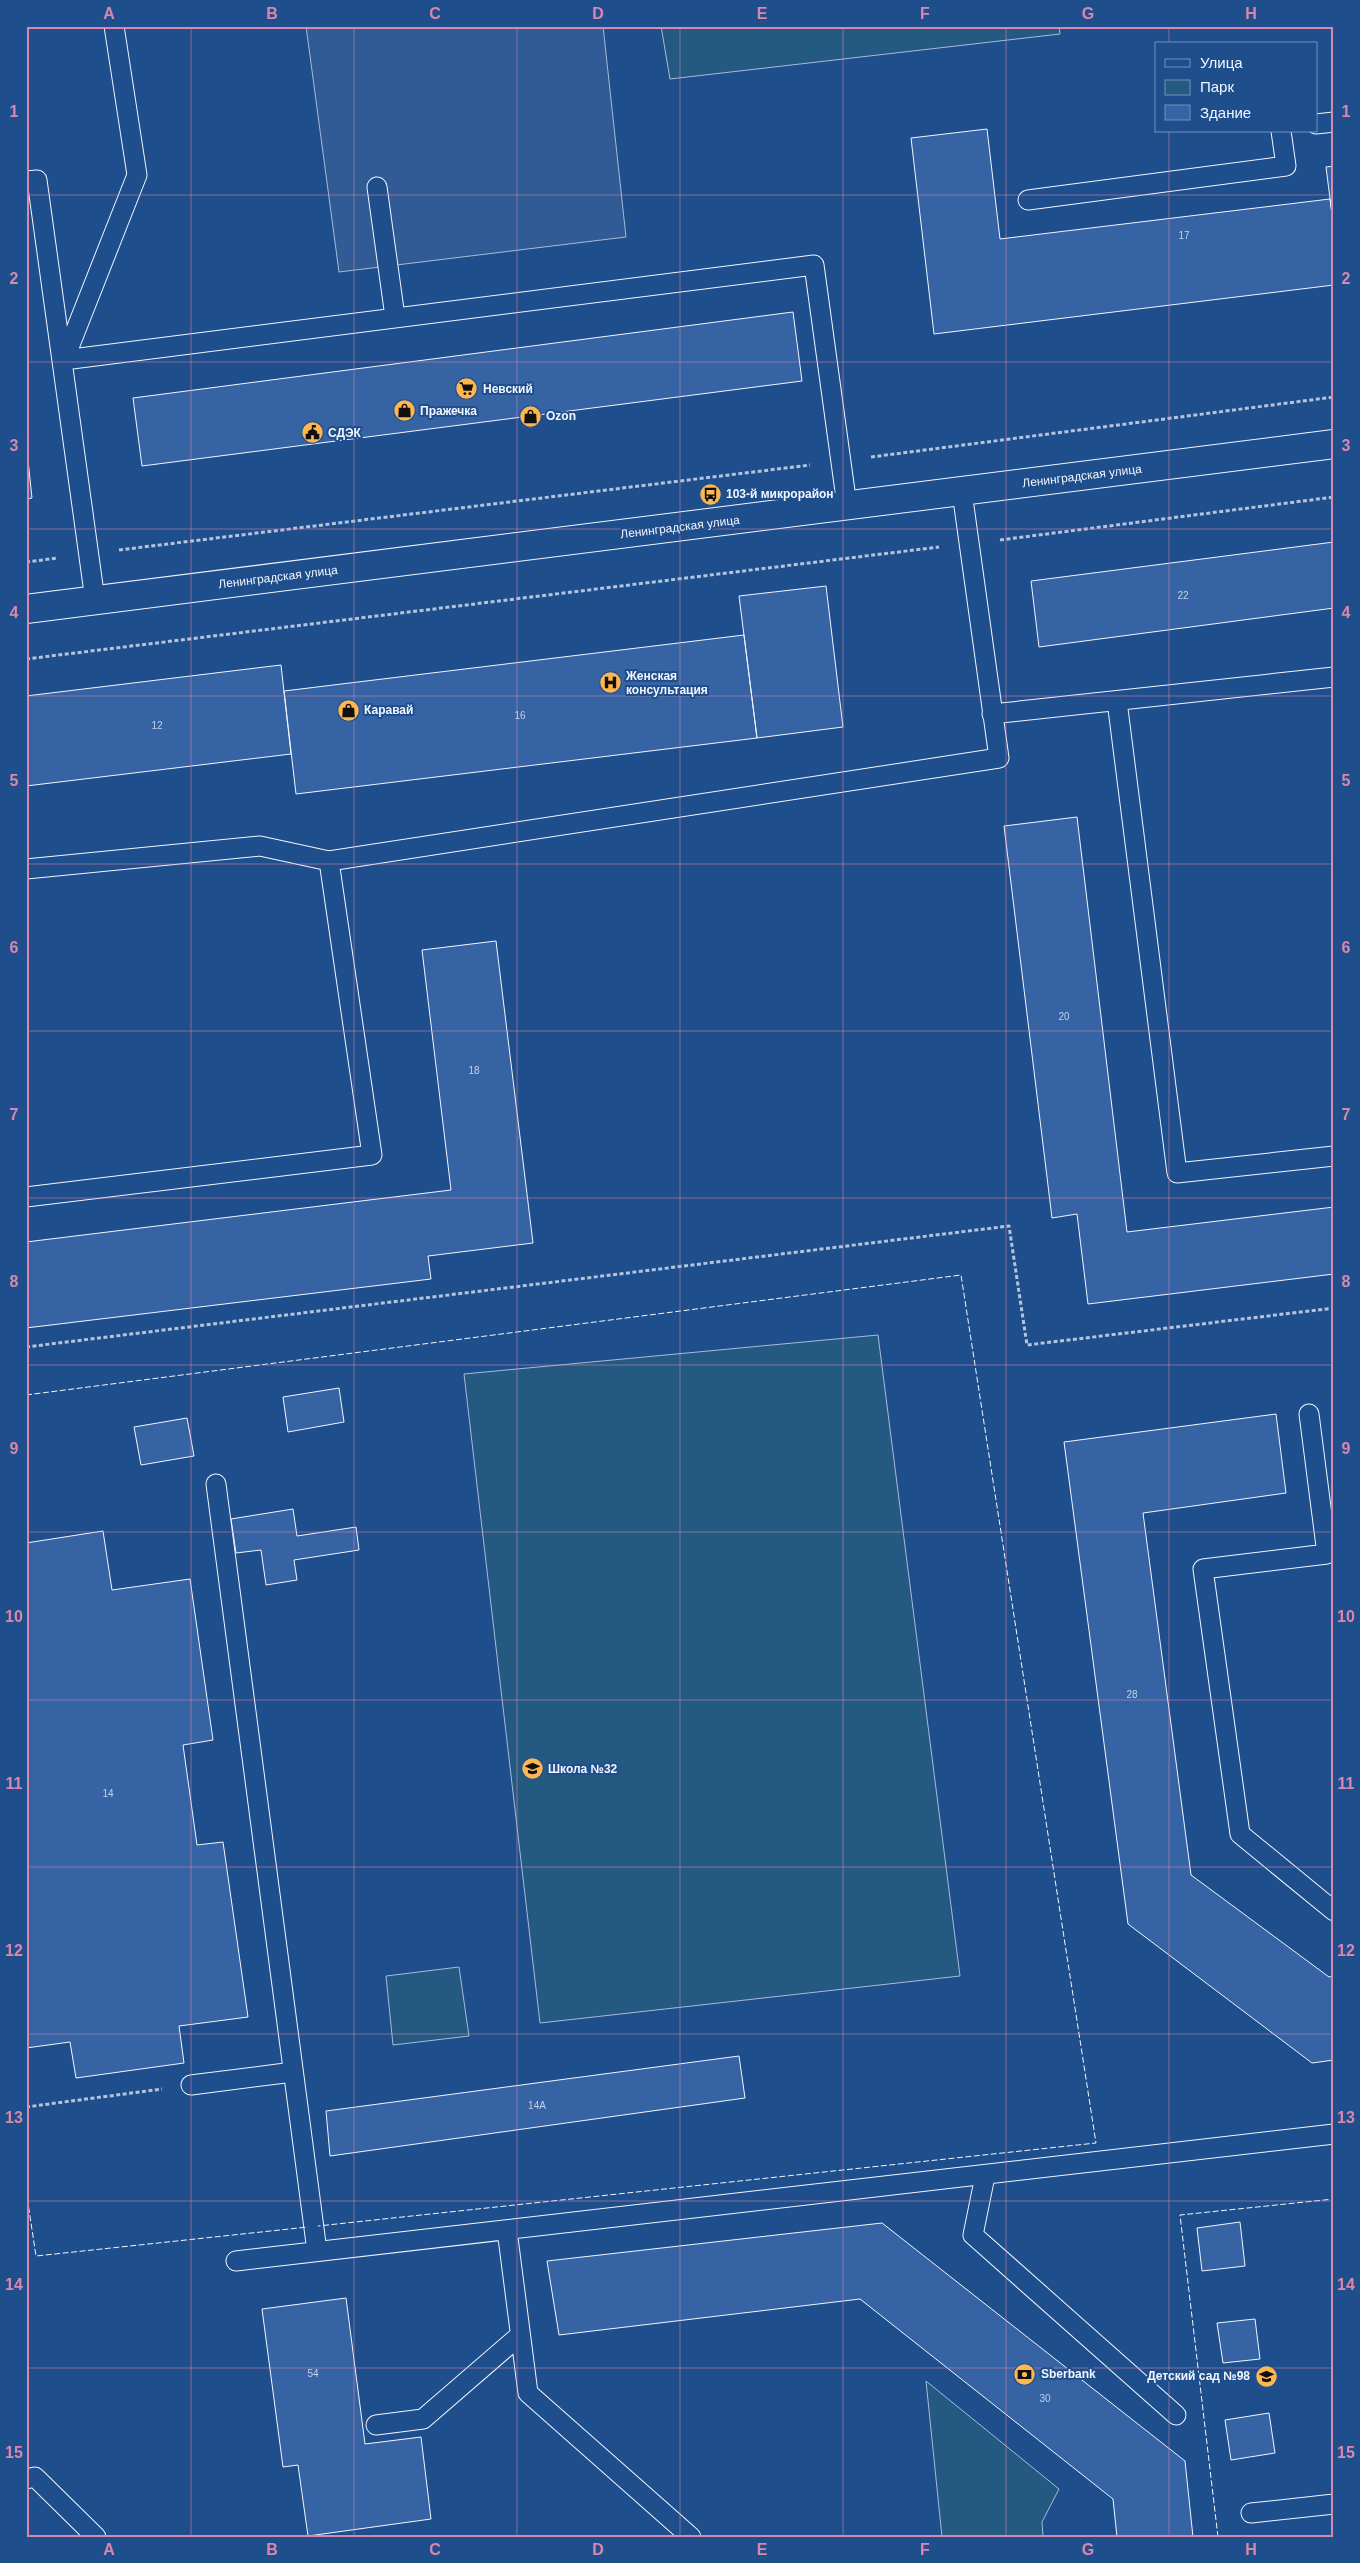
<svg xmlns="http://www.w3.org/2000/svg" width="1360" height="2563" font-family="Helvetica,sans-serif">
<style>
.green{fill:#245a82;stroke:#a8bbd7}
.parking{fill:#305b95;stroke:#a8bbd7}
.building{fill:#3563a3;stroke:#f2f6ff}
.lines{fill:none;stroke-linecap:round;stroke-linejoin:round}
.service-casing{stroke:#f2f6ff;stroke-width:21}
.tertiary-casing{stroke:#f2f6ff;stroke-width:30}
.path{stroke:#b3c4dc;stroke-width:3;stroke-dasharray:4 2.5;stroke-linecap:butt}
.service{stroke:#1f4e8c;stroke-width:19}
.tertiary{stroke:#1f4e8c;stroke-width:28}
.fence{stroke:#f2f6ff;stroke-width:1;stroke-dasharray:6 2.5;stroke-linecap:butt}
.grid{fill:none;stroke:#da87ad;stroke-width:1;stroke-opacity:0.55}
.labels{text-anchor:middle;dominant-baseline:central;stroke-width:4;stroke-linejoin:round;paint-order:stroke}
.number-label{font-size:10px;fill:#c3d1e8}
.poi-label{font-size:12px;font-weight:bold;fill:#f2f6ff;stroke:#1f4e8c;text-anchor:start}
.street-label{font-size:12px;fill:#f2f6ff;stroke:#1f4e8c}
.neatline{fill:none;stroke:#da87ad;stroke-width:2}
.grid-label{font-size:16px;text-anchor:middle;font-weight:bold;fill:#da87ad}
</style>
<rect width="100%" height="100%" fill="#1f4e8c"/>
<!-- green -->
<path class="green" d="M661 26H1059L1060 34 670 79Z
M878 1335 960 1976 540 2023 464 1374Z
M459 1967 469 2036 393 2045 386 1976Z
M926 2381 1059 2489 1042 2522 1043 2537H942Z"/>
<!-- parking -->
<path class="parking" d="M306 26H603L626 237 339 272Z"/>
<!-- building -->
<path class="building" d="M987 129 1000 239 1330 199 1334 230V285L934 334 911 138Z
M1334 166V230L1326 167Z
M793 312 802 381 142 466 133 398Z
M26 441 32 498 26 499Z
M1334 542V608L1039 647 1031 581Z
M826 586 843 727 757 738 739 596Z
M744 635 757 738 296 794 284 691Z
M281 665 291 754 26 786V696Z
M1077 817 1127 1232 1334 1207V1274L1088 1304 1077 1214 1052 1218 1004 826Z
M496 941 533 1243 428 1256 431 1279 26 1328V1242L451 1190 422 950Z
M339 1388 344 1422 288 1432 283 1397Z
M1276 1414 1286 1493 1143 1513 1191 1875 1329 1977 1334 1976V2060L1312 2063 1128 1924 1064 1442Z
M187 1418 194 1456 141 1465 134 1427Z
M293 1509 297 1536 356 1527 359 1550 294 1560 297 1580 266 1585 261 1550 236 1553 231 1519Z
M103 1531 112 1590 190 1579 213 1740 183 1745 197 1845 223 1842 248 2017 179 2026 184 2063 76 2078 70 2042 26 2048V1543Z
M739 2056 745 2098 330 2156 326 2111Z
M1240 2222 1245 2266 1202 2271 1197 2228Z
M882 2223 1185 2461 1193 2537H1117L1113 2499 860 2299 559 2335 547 2261Z
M346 2298 365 2444 421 2437 431 2519 308 2536 298 2465 283 2467 262 2309Z
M1255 2319 1260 2359 1223 2363 1217 2323Z
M1269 2413 1275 2453 1231 2460 1225 2420Z"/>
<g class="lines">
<defs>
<path id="service" d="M114 26 137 175 64 360 814 265 847 506
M1316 124 1334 122
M26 181 37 180 95 600
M377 187 395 317
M1028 200 1286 166 1281 131
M1117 701 1177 1173 1334 1156
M992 714 1334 677
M26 869 260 846 329 861
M26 1197 372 1155 329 861 999 758 962 492
M1309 1414 1327 1554 1203 1569 1240 1834 1334 1911
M216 1484 317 2251
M191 2085 293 2072
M985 2176 973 2235 1176 2415
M507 2230 528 2393 691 2537
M236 2261 1334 2134
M376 2425 423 2419 519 2336
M26 2479 35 2477 96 2537
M1251 2513 1334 2504"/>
<path id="tertiary" d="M26 609 1334 444"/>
</defs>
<!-- service casing -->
<use href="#service" class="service-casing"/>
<!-- tertiary casing -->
<use href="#tertiary" class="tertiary-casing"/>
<!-- path -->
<path class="path" d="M871 457 1334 397
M1000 540 1334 497
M119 550 810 465
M26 562 58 558
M26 659 939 547
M26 1347 1009 1226 1027 1345 1334 1308
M26 2107 162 2089"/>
<!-- service -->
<use href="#service" class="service"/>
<!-- tertiary -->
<use href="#tertiary" class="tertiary"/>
<!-- fence -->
<path class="fence" d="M26 1395 961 1275 1096 2143 318 2226
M26 2190 36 2256 308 2227
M1218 2537 1180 2215 1334 2199"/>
</g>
<!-- grid -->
<path class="grid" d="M191 26V2537M354 26V2537M517 26V2537M680 26V2537M843 26V2537M1006 26V2537M1169 26V44M1169 131V2537M26 195H1334M26 362H1334M26 529H1334M26 696H1334M26 864H1334M26 1031H1334M26 1198H1334M26 1365H1334M26 1532H1334M26 1700H1334M26 1867H1334M26 2034H1334M26 2201H1334M26 2368H1334"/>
<!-- icons -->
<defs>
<symbol id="supermarket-disc" viewBox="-11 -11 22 22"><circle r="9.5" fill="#ffb74d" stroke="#1f4e8c"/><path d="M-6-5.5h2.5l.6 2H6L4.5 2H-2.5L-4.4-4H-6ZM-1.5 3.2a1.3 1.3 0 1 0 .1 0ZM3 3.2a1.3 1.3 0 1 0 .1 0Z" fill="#111"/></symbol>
<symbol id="shop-disc" viewBox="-11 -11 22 22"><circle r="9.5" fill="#ffb74d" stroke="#1f4e8c"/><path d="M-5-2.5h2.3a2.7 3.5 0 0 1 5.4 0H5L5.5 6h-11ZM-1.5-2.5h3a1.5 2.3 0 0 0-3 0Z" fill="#111"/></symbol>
<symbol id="civic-disc" viewBox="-11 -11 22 22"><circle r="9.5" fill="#ffb74d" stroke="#1f4e8c"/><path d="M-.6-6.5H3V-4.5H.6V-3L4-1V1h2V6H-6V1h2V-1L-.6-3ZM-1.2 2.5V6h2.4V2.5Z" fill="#111"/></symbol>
<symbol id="bus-disc" viewBox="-11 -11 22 22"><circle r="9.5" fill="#ffb74d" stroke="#1f4e8c"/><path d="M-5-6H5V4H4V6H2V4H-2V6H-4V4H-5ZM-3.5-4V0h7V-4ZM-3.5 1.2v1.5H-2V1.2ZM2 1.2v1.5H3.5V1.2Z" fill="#111"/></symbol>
<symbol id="hospital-disc" viewBox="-11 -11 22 22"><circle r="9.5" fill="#ffb74d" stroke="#1f4e8c"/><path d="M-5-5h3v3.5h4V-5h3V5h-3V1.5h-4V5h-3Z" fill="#111"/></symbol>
<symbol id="school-disc" viewBox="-11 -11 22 22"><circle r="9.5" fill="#ffb74d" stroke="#1f4e8c"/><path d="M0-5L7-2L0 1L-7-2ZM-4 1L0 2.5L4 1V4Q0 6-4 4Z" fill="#111"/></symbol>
<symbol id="bank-disc" viewBox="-11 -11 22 22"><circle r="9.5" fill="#ffb74d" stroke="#1f4e8c"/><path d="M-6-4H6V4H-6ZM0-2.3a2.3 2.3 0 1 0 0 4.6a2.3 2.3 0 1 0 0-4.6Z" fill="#111"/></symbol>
</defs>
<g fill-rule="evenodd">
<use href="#supermarket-disc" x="454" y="376" width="25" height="25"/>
<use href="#shop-disc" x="392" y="398" width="25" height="25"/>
<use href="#shop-disc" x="518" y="404" width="25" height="25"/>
<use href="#civic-disc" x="300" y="420" width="25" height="25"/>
<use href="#bus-disc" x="698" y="482" width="25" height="25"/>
<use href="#hospital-disc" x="598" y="670" width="25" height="25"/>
<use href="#shop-disc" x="336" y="698" width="25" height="25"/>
<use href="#school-disc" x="520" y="1756" width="25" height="25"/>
<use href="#bank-disc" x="1012" y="2362" width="25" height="25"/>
<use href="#school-disc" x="1254" y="2364" width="25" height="25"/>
</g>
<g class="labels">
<!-- number labels -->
<g class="number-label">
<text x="1184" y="235">17</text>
<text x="1183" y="595">22</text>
<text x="520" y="715">16</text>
<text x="157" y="725">12</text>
<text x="1064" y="1016">20</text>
<text x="474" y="1070">18</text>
<text x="1132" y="1694">28</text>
<text x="108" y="1793">14</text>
<text x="537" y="2105">14А</text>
<text x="313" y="2373">54</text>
<text x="1045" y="2398">30</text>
</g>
<!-- poi labels -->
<g class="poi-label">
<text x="483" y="389">Невский</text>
<text x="420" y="411">Пражечка</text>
<text x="546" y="416">Ozon</text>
<text x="328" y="433">СДЭК</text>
<text x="726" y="494">103-й микрорайон</text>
<text x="626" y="676">Женская<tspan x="626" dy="14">консультация</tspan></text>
<text x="364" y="710">Каравай</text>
<text x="548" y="1769">Школа №32</text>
<text x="1041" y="2374">Sberbank</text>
<text x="1250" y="2376" text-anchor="end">Детский сад №98</text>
</g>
<!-- street labels -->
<g class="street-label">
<text transform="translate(1082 476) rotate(-7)">Ленинградская улица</text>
<text transform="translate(680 527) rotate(-7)">Ленинградская улица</text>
<text transform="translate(278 577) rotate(-7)">Ленинградская улица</text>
</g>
</g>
<!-- border -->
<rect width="1360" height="2563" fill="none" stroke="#1f4e8c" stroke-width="55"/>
<!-- legend -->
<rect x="1155" y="42" width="162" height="90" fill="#1f4e8c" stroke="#7391ba"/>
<rect x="1165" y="59" width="25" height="8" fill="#1f4e8c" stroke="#7391ba"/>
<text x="1200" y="68" font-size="15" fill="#f2f6ff">Улица</text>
<rect x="1165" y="80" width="25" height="15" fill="#245a82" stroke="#7391ba"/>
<text x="1200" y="92" font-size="15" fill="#f2f6ff">Парк</text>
<rect x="1165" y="105" width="25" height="15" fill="#3563a3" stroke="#7391ba"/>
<text x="1200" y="118" font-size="15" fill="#f2f6ff">Здание</text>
<rect x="28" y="28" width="1304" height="2508" class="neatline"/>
<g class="grid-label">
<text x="109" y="19">A</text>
<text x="272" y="19">B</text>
<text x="435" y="19">C</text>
<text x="598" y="19">D</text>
<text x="762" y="19">E</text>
<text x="925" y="19">F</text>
<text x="1088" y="19">G</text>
<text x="1251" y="19">H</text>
<text x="14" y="117">1</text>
<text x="1346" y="117">1</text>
<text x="14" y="284">2</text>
<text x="1346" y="284">2</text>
<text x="14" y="451">3</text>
<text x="1346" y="451">3</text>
<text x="14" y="618">4</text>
<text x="1346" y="618">4</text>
<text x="14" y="786">5</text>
<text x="1346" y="786">5</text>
<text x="14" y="953">6</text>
<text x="1346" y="953">6</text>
<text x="14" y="1120">7</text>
<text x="1346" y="1120">7</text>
<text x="14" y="1287">8</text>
<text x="1346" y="1287">8</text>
<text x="14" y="1454">9</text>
<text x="1346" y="1454">9</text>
<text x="14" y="1622">10</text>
<text x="1346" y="1622">10</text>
<text x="14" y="1789">11</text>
<text x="1346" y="1789">11</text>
<text x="14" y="1956">12</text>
<text x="1346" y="1956">12</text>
<text x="14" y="2123">13</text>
<text x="1346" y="2123">13</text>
<text x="14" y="2290">14</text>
<text x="1346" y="2290">14</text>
<text x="14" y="2458">15</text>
<text x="1346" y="2458">15</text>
<text x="109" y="2555">A</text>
<text x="272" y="2555">B</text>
<text x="435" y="2555">C</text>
<text x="598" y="2555">D</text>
<text x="762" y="2555">E</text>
<text x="925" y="2555">F</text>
<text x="1088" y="2555">G</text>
<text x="1251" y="2555">H</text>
</g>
</svg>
